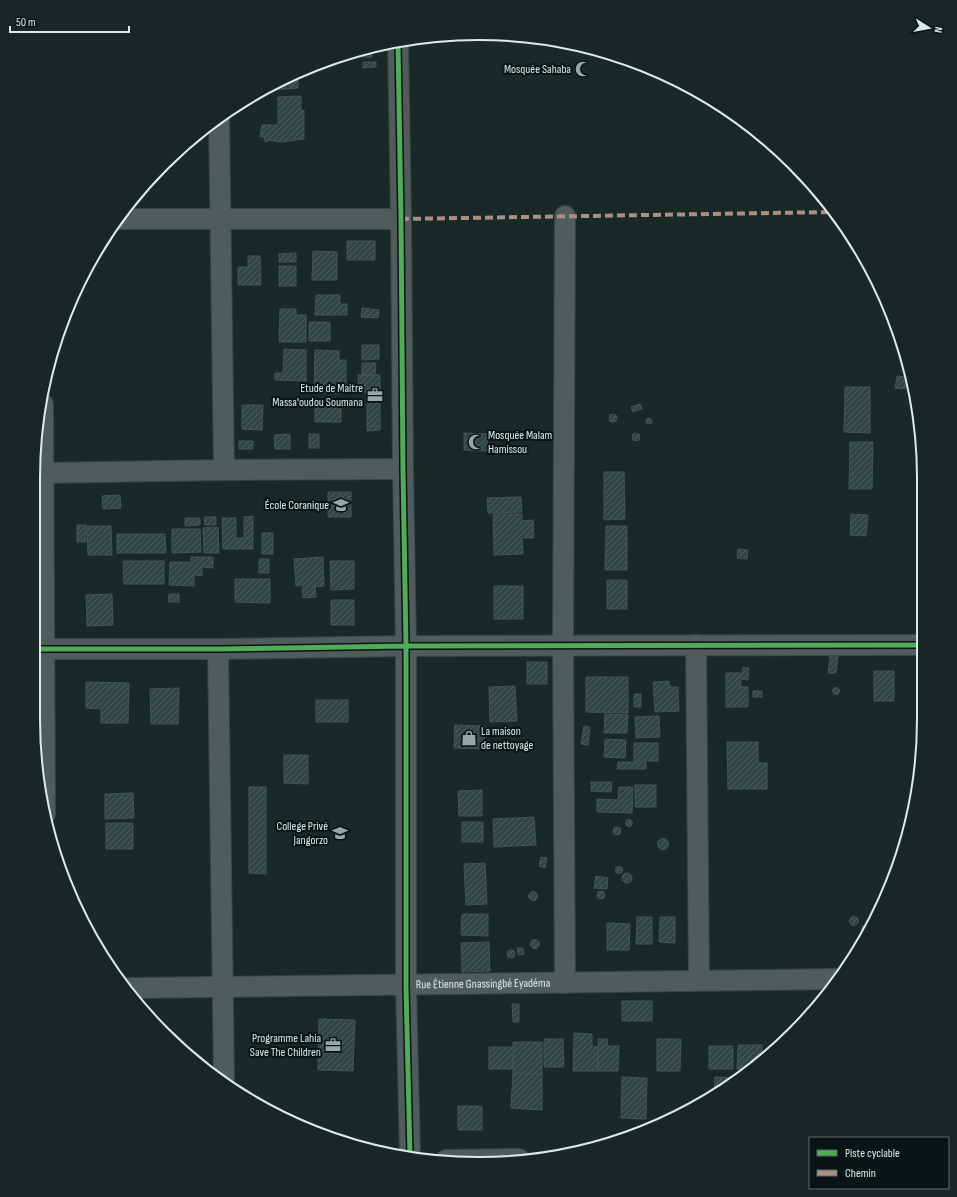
<svg xmlns="http://www.w3.org/2000/svg" width="957" height="1197" font-family="'Sofia Sans Condensed',sans-serif">
<style>
.building{fill:url(#building-hatch);stroke:#465351}
.lines{fill:none;stroke-linecap:round;stroke-linejoin:round}
.minor-casing{stroke:#384544;stroke-width:22}
.minor{stroke:#505c5c;stroke-width:20}
.quiet{stroke:#ac8f84;stroke-width:4;stroke-dasharray:8 4;stroke-linecap:butt}
.cycleway-casing{stroke:#091514;stroke-width:8}
.cycleway{stroke:#51ab58;stroke-width:5}
.labels{text-anchor:middle;dominant-baseline:central;stroke-width:4;stroke-linejoin:round;paint-order:stroke}
.poi-label{font-size:12px;fill:#dbebea;stroke:#091514;text-anchor:end}
.street-label{font-size:12px;fill:#dbebea;stroke:#091514}
.rim{fill:none;stroke:#dbebea;stroke-width:2}
</style>
<defs>
<pattern id="building-hatch" width="6" height="6" patternUnits="userSpaceOnUse"><rect width="6" height="6" fill="#314643"/><path d="M-1 1l2-2M0 6l6-6M5 7l2-2" fill="none" stroke="#4e615e"/></pattern>
</defs>
<rect width="100%" height="100%" fill="#182928"/>
<!-- building -->
<path class="building" d="M372 48V57H353V52Z
M363 62H376V67L363 68Z
M298 73V88L271 90V86Z
M301 96V111L304 110V139L281 142 268 140 267 142 264 141 265 137H260L262 125H278V97Z
M347 241H375V260H347Z
M313 251 337 252V280H312Z
M296 253V262H279V254Z
M248 256H260L261 285H238V267H248Z
M279 266H296V286H279Z
M316 295H340V304H347V315H315Z
M362 308 379 310 378 318 361 317Z
M280 309H296V315H306V342H279Z
M309 322H330V341H309Z
M362 345H379V359L362 360Z
M284 349 306 350V381L275 380V373H283Z
M315 350 339 351V360H346V384L340 383V394L314 393Z
M362 363H376L375 375H362Z
M358 375H380V430L367 431V392L359 393Z
M897 376 906 377 905 389 895 388Z
M845 387H870V433L844 432Z
M315 400H341V422H315Z
M640 404 642 409 633 412 631 407Z
M242 405H263L262 430 242 429Z
M609 418a4 4 0 1 1 8 0a4 4 0 1 1-8 0Z
M646 421a3 3 0 1 1 6 0a3 3 0 1 1-6 0Z
M632 437a4 4 0 1 1 8 0a4 4 0 1 1-8 0Z
M464 433 488 434 487 451 464 450Z
M290 434V449H275L274 435Z
M309 434H319V448H309Z
M239 441H253V449H239Z
M850 442H873L872 489H849Z
M604 472H624L625 519 604 520Z
M328 492H351V517H328Z
M120 495 121 508 103 509 102 496Z
M521 497 522 512 488 513 487 498Z
M493 514H522V521L533 520 534 538H522L523 554 494 555Z
M851 514 868 515 866 536 850 535Z
M253 516V549H223L222 518H236V538H244V517Z
M204 517H216V525H205Z
M185 518H200V525L185 526Z
M77 525H86V542H77Z
M87 526H111L112 555H88Z
M606 526H627V570H605Z
M218 527 219 553H204L203 528Z
M172 529H200L201 552 172 553Z
M262 533H273V554H262Z
M117 534H165L166 553H117Z
M738 549 748 550 747 559 737 558Z
M191 557H213V568L202 567V576L194 575V586L169 585 170 562H191Z
M323 557 324 586 315 587 316 597 303 598 302 585 296 586 294 559Z
M259 559H269V573H259Z
M123 561H164V584H124Z
M330 561H354V589L331 590Z
M235 579H270V603L235 602Z
M607 580H627V609H607Z
M494 586H523V619H494Z
M112 594 113 625 87 626 86 595Z
M169 594H179V602H168Z
M331 600H354V625H331Z
M830 655 838 656 836 673H828Z
M527 662H547V684H527Z
M743 667 749 668 748 680 742 679Z
M874 671H894V701H874Z
M726 673H741V687H748V707H726Z
M586 677H628V713L586 712Z
M669 681 670 687H678L679 711 655 712 653 682Z
M86 682 129 683 128 723H101V709L86 708Z
M515 686 517 721 490 722 489 687Z
M832.5 691a3.5 3.5 0 1 1 7 0a3.5 3.5 0 1 1-7 0Z
M179 688 178 724H151L150 689Z
M753 691H762V697H753Z
M634 694H641V707H634Z
M316 700H348V722H316Z
M605 714 628 715 627 733H604Z
M659 716 660 737 636 738 635 717Z
M455 725 485 726 484 749 454 748Z
M584 726 590 727 588 745 581 744Z
M605 739 626 740 625 758 604 757Z
M727 742H758V763H767V789H728Z
M634 743H658V761H634Z
M284 755H308V784L284 783Z
M618 762H646V769H617Z
M591 782H612L611 792 591 791Z
M635 785H656V807H635Z
M249 787H266V874L249 873Z
M619 787H633L632 813 597 812V799L618 800Z
M482 790V816H459L458 791Z
M133 793 134 818 105 819V794Z
M534 817 536 845 494 847 493 819Z
M625.5 823a3.5 3.5 0 1 1 7 0a3.5 3.5 0 1 1-7 0Z
M462 822H483V842H462Z
M106 823H133V849H106Z
M613 831a4 4 0 1 1 8 0a4 4 0 1 1-8 0Z
M657.5 844a5.5 5.5 0 1 1 11 0a5.5 5.5 0 1 1-11 0Z
M541 857 547 858 545 868 539 866Z
M485 863 487 904 466 905 464 864Z
M615.5 870a3.5 3.5 0 1 1 7 0a3.5 3.5 0 1 1-7 0Z
M622 878a5 5 0 1 1 10 0a5 5 0 1 1-10 0Z
M596 876 608 878 607 889 594 888Z
M597 895a4 4 0 1 1 8 0a4 4 0 1 1-8 0Z
M528.5 896a4.5 4.5 0 1 1 9 0a4.5 4.5 0 1 1-9 0Z
M462 914H488V936L461 935Z
M849.5 921a4.5 4.5 0 1 1 9 0a4.5 4.5 0 1 1-9 0Z
M637 917H652V944H636Z
M660 917H675V943L659 942Z
M607 923 630 924 629 950H607Z
M862 926H870L861 943Z
M530.5 944a4.5 4.5 0 1 1 9 0a4.5 4.5 0 1 1-9 0Z
M489 942 490 971 462 972 461 943Z
M517 948H523L524 954 518 955Z
M507 954a4 4 0 1 1 8 0a4 4 0 1 1-8 0Z
M622 1001H652V1021H622Z
M512 1004H519V1022H513Z
M319 1019 355 1020 353 1071 318 1070Z
M574 1033 592 1034V1046L598 1047V1071H573Z
M544 1039H563L564 1067H544Z
M598 1039H608L607 1046H619L618 1071H598Z
M657 1039H681L680 1071H657Z
M513 1042H542V1074L513 1073Z
M738 1045H762V1061L750 1069H737Z
M709 1046H733V1069H709Z
M489 1047H514L513 1069H489Z
M513 1073 542 1074V1110L511 1108Z
M622 1077 647 1078 646 1119 621 1118Z
M715 1077 738 1078 714 1095Z
M458 1106H482V1130H458Z"/>
<g class="lines">
<defs>
<g id="minor">
<path d="M398 42 401 219 403 469 406 646V986L410 1155"/>
<path d="M219 117 224 470"/>
<path d="M565 216 563 645 565 983"/>
<path d="M119 219H401"/>
<path d="M43 404 45 814"/>
<path d="M43 473 224 470 403 469"/>
<path d="M696 645 699 980"/>
<path d="M33 649H218L406 646 924 645"/>
<path d="M218 649 224 1080"/>
<path id="s1" d="M129 988 837 979"/>
<path d="M446 1160 519 1159"/>
</g>
</defs>
<!-- minor casing -->
<use href="#minor" class="minor-casing"/>
<!-- minor -->
<use href="#minor" class="minor"/>
<!-- quiet -->
<path class="quiet" d="M401 219 833 212"/>
<defs>
<path id="cycleway" d="M398 42 401 219 403 469 406 646V986L410 1155
M33 649H218L406 646 924 645"/>
</defs>
<!-- cycleway casing -->
<use href="#cycleway" class="cycleway-casing"/>
<!-- cycleway -->
<use href="#cycleway" class="cycleway"/>
</g>
<!-- icons -->
<defs>
<symbol id="mosque-bare" viewBox="-9 -9 18 18"><path d="M3.5-4.9A6 6 0 1 0 3.5 4.9A5 5 0 1 1 3.5-4.9Z" fill="#97a7a6" stroke="#091514" stroke-width="2.5" paint-order="stroke"/></symbol>
<symbol id="office-bare" viewBox="-9 -9 18 18"><path d="M-6-3h4V-5.5h4V-3h4V5H-6ZM-1-4.5V-3h2v-1.5ZM-6 0V1H6V0Z" fill="#97a7a6" stroke="#091514" stroke-width="2.5" paint-order="stroke"/></symbol>
<symbol id="school-bare" viewBox="-9 -9 18 18"><path d="M0-5L7-2L0 1L-7-2ZM-4 1L0 2.5L4 1V4Q0 6-4 4Z" fill="#97a7a6" stroke="#091514" stroke-width="2.5" paint-order="stroke"/></symbol>
<symbol id="shop-bare" viewBox="-9 -9 18 18"><path d="M-5-2.5h2.3a2.7 3.5 0 0 1 5.4 0H5L5.5 6h-11ZM-1.5-2.5h3a1.5 2.3 0 0 0-3 0Z" fill="#97a7a6" stroke="#091514" stroke-width="2.5" paint-order="stroke"/></symbol>
</defs>
<g fill-rule="evenodd">
<use href="#mosque-bare" x="572" y="58" width="22" height="22"/>
<use href="#office-bare" x="364" y="384" width="22" height="22"/>
<use href="#mosque-bare" x="465" y="431" width="22" height="22"/>
<use href="#school-bare" x="330" y="494" width="22" height="22"/>
<use href="#shop-bare" x="458" y="727" width="22" height="22"/>
<use href="#school-bare" x="329" y="822" width="22" height="22"/>
<use href="#office-bare" x="322" y="1034" width="22" height="22"/>
</g>
<g class="labels">
<!-- poi labels -->
<g class="poi-label">
<text x="571" y="69">Mosquée Sahaba</text>
<text x="363" y="388">Etude de Maitre<tspan x="363" dy="14">Massa'oudou Soumana</tspan></text>
<text x="488" y="435" text-anchor="start">Mosquée Malam<tspan x="488" dy="14">Hamissou</tspan></text>
<text x="329" y="505">École Coranique</text>
<text x="481" y="731" text-anchor="start">La maison<tspan x="481" dy="14">de nettoyage</tspan></text>
<text x="328" y="826">College Privé<tspan x="328" dy="14">Jangorzo</tspan></text>
<text x="321" y="1038">Programme Lahia<tspan x="321" dy="14">Save The Children</tspan></text>
</g>
<!-- street labels -->
<g class="street-label">
<text stroke="none"><textPath href="#s1" startOffset="354">Rue Étienne Gnassingbé Eyadéma</textPath></text>
</g>
</g>
<!-- crop -->
<path d="M0 0H957V1197H0ZM478 40H479A438 438 0 0 1 917 478V719A438 438 0 0 1 479 1157H478A438 438 0 0 1 40 719V478A438 438 0 0 1 478 40Z" fill="#1a2625" fill-rule="evenodd"/>
<path class="rim" d="M478 40H479A438 438 0 0 1 917 478V719A438 438 0 0 1 479 1157H478A438 438 0 0 1 40 719V478A438 438 0 0 1 478 40Z"/>
<!-- legend -->
<rect x="809" y="1137" width="140" height="52" fill="#091514" stroke="#5d6b6a"/>
<rect x="817" y="1150" width="20" height="6" fill="#51ab58" stroke="#5d6b6a"/>
<text x="845" y="1157" font-size="12" fill="#dbebea">Piste cyclable</text>
<rect x="817" y="1170" width="20" height="6" fill="#ac8f84" stroke="#5d6b6a"/>
<text x="845" y="1177" font-size="12" fill="#dbebea">Chemin</text>
<!-- north arrow -->
<g transform="translate(929 28) rotate(101)" stroke="#091514" stroke-width="3" paint-order="stroke">
<path d="M0-3L7 15L0 10L-7 15Z" fill="#dbebea"/>
<text y="-6" font-size="11" font-weight="bold" text-anchor="middle" fill="#dbebea">N</text>
</g>
<!-- scale -->
<path d="M10 26v6h119v-6" fill="none" stroke="#dbebea" stroke-width="2"/>
<text x="16" y="26" font-size="12" fill="#dbebea" stroke="#091514" stroke-width="3" paint-order="stroke">50 m</text>
</svg>
